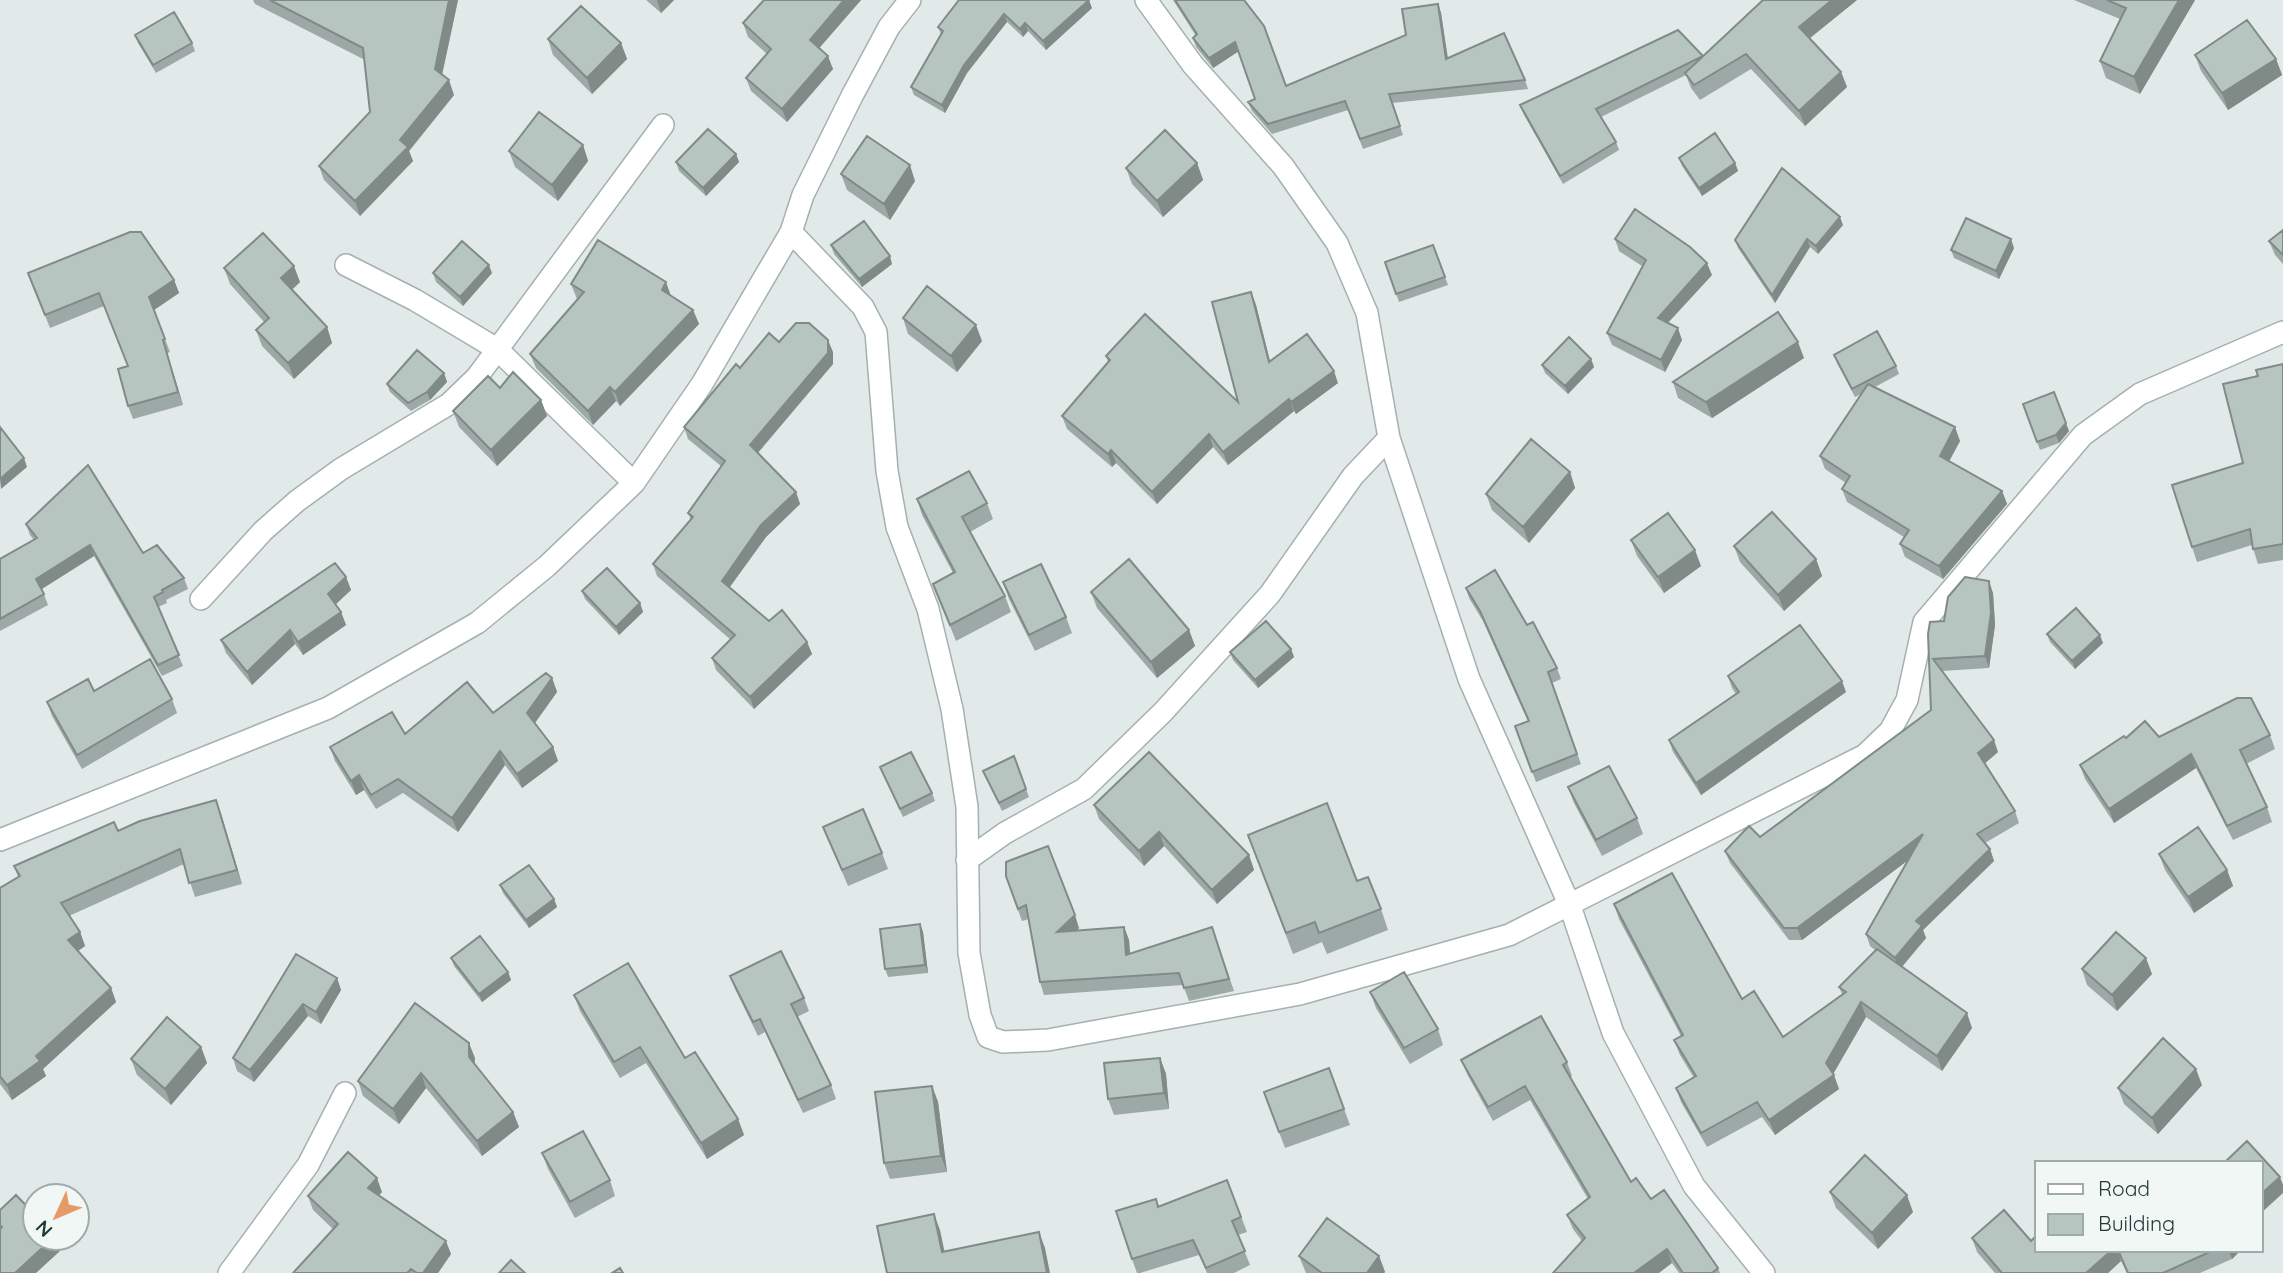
<svg xmlns="http://www.w3.org/2000/svg" width="2283" height="1273" font-family="Quicksand,sans-serif">
<style>
.lines{fill:none;stroke-linecap:round;stroke-linejoin:round}
.minor-casing{stroke:#a4b1af;stroke-width:24}
.minor{stroke:#fff;stroke-width:21}
.wall{fill:#9da9a6}
.shaded-wall{fill:#808a87}
.building{fill:#b7c5c1;stroke:#808a87;stroke-width:2}
</style>
<rect width="100%" height="100%" fill="#e1eae8"/>
<g class="lines">
<defs>
<path id="minor" d="M1146 0 1193 65 1283 166 1337 243 1367 313 1389 438 1469 679 1570 906 1613 1033 1694 1186 1764 1273
M791 232 863 307 876 332 887 471 897 527 928 609 952 709 967 807 969 953 980 1015 988 1037 1003 1042 1048 1040 1300 994 1509 935 1865 755 1890 731 1907 700 1924 622 2083 435 2140 394 2283 332
M346 265 415 300 497 349 634 483
M201 599 263 531 297 501 341 469 449 404 477 377 663 125
M0 840 328 708 477 623 547 566 634 483 702 384 791 232 803 195 852 96 889 27 910 0
M967 860 1005 833 1084 789 1163 712 1270 594 1353 476 1389 438
M229 1273 308 1165 345 1093"/>
</defs>
<!-- minor casing -->
<use href="#minor" class="minor-casing"/>
<!-- minor -->
<use href="#minor" class="minor"/>
</g>
<!-- wall -->
<path class="wall" d="M253 0H458L442 75 454 95 409 151 413 161 360 216 324 180 319 166 370 112 365 60 255 4Z
M646 0H674L661 13Z
M764 0H861L819 48 833 69 787 122 751 91 746 78 767 54 748 37 743 23Z
M959 0 1092 8 1046 50 1028 31 1023 37 1007 22 967 73 945 113 914 95 911 87 941 34 938 27Z
M1173 0H1244L1286 86 1406 35 1438 4 1441 13 1448 58 1525 80 1528 89 1392 103 1403 135 1363 149 1348 110 1272 134 1252 111 1248 102 1255 99 1239 51 1213 68 1196 47 1193 38 1196 36Z
M1857 0 1810 38 1841 72 1847 87 1805 126 1751 69 1700 100 1691 88 1686 75 1601 117 1616 142 1619 150 1563 184 1523 113 1520 105 1703 56Z
M2074 0H2195L2140 94 2106 78 2100 61 2120 19Z
M135 35 192 43 195 51 156 73 138 43Z
M548 39 621 43 627 59 592 94 553 55Z
M2195 55 2276 59 2282 75 2228 110 2201 71Z
M583 145 588 161 558 201 515 167 509 151Z
M736 154 739 162 706 196 679 171 676 162Z
M1679 158 1735 163 1738 171 1702 196 1682 166Z
M1197 163 1203 180 1163 217 1132 184 1126 168Z
M841 174 915 181 890 220 847 190Z
M1843 225 1818 254 1810 247 1775 303 1738 248 1735 240Z
M2283 230V264L2275 255 2269 241Z
M1615 239 1712 275 1668 323 1682 340 1665 372 1612 345 1607 333 1642 266 1619 251Z
M831 245 892 264 862 287 834 254Z
M1433 245 1448 285 1399 302 1385 262Z
M2014 248 1999 279 1954 258 1951 250Z
M224 268 300 282 292 290 327 327 332 343 294 379 262 346 256 330 264 322 230 284Z
M28 273 174 280 179 293 154 310 170 352 167 353 183 405 133 419 128 406V366L104 306 50 328Z
M433 273H492L463 306 436 282Z
M571 284 671 296 693 310 699 324 620 406 616 401 593 425 536 368 530 354 577 299Z
M1251 292 1256 305 1270 361 1338 383 1296 414 1294 411 1228 465 1213 447 1157 504 1116 463 1112 467 1067 429 1062 416 1108 362 1106 356 1238 402Z
M903 318 982 341 957 372 908 334Z
M779 342 833 352V364L758 453 796 492 800 504 766 537 730 587 769 621 807 642 812 654 754 709 716 670 712 658 731 640 657 576 653 564 691 520 688 513 721 466 688 439 684 427Z
M1834 355 1896 366 1899 374 1875 387 1960 441 1949 461 2002 491 2007 504 1943 579 1905 557 1900 544 1904 537 1847 502 1842 489 1846 483 1825 469 1820 456 1861 394 1855 397 1837 363Z
M1804 358 1712 418 1678 398 1673 382Z
M1591 359 1594 367 1568 394 1545 373 1542 365Z
M2283 364V560L2258 564 2252 545 2197 562 2192 547 2243 463 2258 376Z
M444 373 447 382 430 400 411 411 390 392 387 384Z
M500 388 541 400 547 416 497 466 459 427 453 411Z
M2023 404 2069 431 2059 443 2040 450Z
M1570 472 1575 488 1529 543 1492 510 1486 494Z
M917 499 987 503 993 519 970 532 1005 596 1011 612 956 641 933 584 953 573 922 515Z
M26 524 143 553 184 578 188 589 166 600 167 603 158 607 183 666 162 676 94 556 42 589 48 605 0 631V559L34 540 30 535Z
M1631 540 1701 566 1664 593 1637 556Z
M1734 546 1816 559 1822 576 1784 611 1740 562Z
M346 577 351 590 335 604 341 612 346 625 303 655 295 644 252 685 226 653 221 640Z
M1003 582 1066 617 1072 633 1035 651 1009 599Z
M1466 588 1527 625 1557 668 1561 679 1552 683 1581 764 1536 782 1515 726 1528 721 1483 621 1469 598Z
M582 591 640 603 643 612 619 635 585 599Z
M1091 592 1189 630 1195 646 1157 678 1097 608Z
M1993 593 1995 625 1989 668 1942 671 1998 752 1985 763 2015 811 2019 823 1985 843 1990 849 1994 861 1923 930 1926 938 1902 967 1972 1028 1942 1071 1866 1017 1833 1074 1839 1089 1775 1135 1762 1117 1707 1147 1681 1102 1676 1088 1694 1078 1680 1055 1674 1040 1681 1036 1619 919 1614 904 1742 999 1783 1037 1842 994 1839 987 1875 950 1870 946 1866 934 1908 860 1802 940H1789L1730 863 1725 851 1760 837 1931 710 1928 634 1944 621Z
M2047 634 2103 643 2075 669 2050 642Z
M1291 649 1294 657 1258 688 1233 660 1230 652Z
M1728 676 1846 692 1701 795 1673 752 1669 740 1736 694 1732 688Z
M552 678 557 692 535 723 553 747 558 761 522 788 505 765 458 832 403 793 376 809 364 790 356 795 335 761 330 747 405 734 493 713Z
M94 691 172 699 177 713 82 769 52 716 47 702Z
M2270 735 2275 749 2246 764 2267 807 2272 822 2233 840 2196 768 2114 823 2085 779 2080 765 2126 738Z
M1014 756 1029 797 1002 811 983 771Z
M880 767 932 793 935 801 903 817Z
M1568 787 1637 818 1643 834 1602 856 1574 803Z
M1094 805 1249 855 1254 870 1217 904 1164 846 1144 866 1099 819Z
M221 814 242 884 195 897 184 864 69 916 80 932 85 946 78 951 111 988 116 1002 43 1069 46 1076 12 1100 0 1084V888L18 877 14 866 118 831Z
M823 827 882 853 888 869 848 886Z
M1248 835 1357 881 1381 909 1388 930 1327 954 1322 942 1293 954Z
M2159 854 2227 870 2233 886 2194 913 2165 870Z
M1006 876 1079 928 1077 931 1124 927 1129 940 1130 954 1212 927 1234 991 1189 1001 1183 985 1044 995 1040 982 1029 919 1022 921Z
M500 885 554 899 557 907 529 928 503 893Z
M920 924 923 932 928 973 888 977 885 969Z
M451 958 508 972 511 980 482 1002 454 966Z
M2082 969 2152 974 2117 1011 2087 985Z
M730 976 804 998 809 1011 797 1017 831 1085 836 1099 803 1113 765 1032 758 1036 735 989Z
M337 978 341 990 321 1024 308 1016 254 1082 237 1071 233 1058Z
M1370 992 1438 1029 1443 1045 1410 1064 1376 1008Z
M574 995 685 1058 738 1119 744 1135 707 1159 646 1063 620 1078 580 1011Z
M201 1047 207 1063 171 1105 137 1075 131 1059Z
M475 1058 474 1064 513 1112 519 1127 482 1156 426 1088 399 1124 363 1096 358 1081Z
M1160 1058 1166 1074 1169 1109 1114 1115 1108 1099Z
M1461 1060 1567 1062 1572 1076 1570 1078 1631 1182 1651 1199 1718 1268 1720 1273H1679L1672 1263 1582 1241 1573 1229 1567 1215 1588 1199 1530 1100 1493 1121 1467 1074Z
M1329 1068 1350 1125 1285 1148 1264 1092Z
M2202 1085 2158 1134 2124 1104 2118 1088Z
M932 1086 938 1102 947 1172 890 1179 884 1163Z
M542 1153 610 1180 615 1196 575 1218 548 1169Z
M1227 1180 1247 1232 1238 1235 1250 1265 1234 1273H1207L1199 1255 1140 1273H1137L1132 1259 1158 1206Z
M382 1192 379 1195 451 1254 438 1273H293L333 1229 313 1210 308 1196Z
M1830 1192 1913 1212 1878 1249 1836 1208Z
M1972 1238 2036 1250H2241L2232 1259 2200 1273H2127L2121 1261 2108 1273H1995L1977 1252Z
M1299 1256H1379L1385 1272 1384 1273H1306Z"/>
<!-- shaded-wall -->
<path class="shaded-wall" d="M449 0H458L440 84 435 69Z
M657 0H674L661 13Z
M844 0H861L815 53 810 40Z
M1089 0 1092 8 1046 50 1043 41Z
M1832 0H1857L1805 42 1799 27Z
M2179 0H2195L2140 94 2134 77Z
M1438 4 1441 13 1449 68 1446 59Z
M1004 14 1007 22 967 73 945 113 942 105 964 65Z
M1025 23 1028 31 1023 37 1020 29Z
M1235 42 1239 51 1213 68 1209 58Z
M621 43 627 59 592 94 587 78Z
M828 56 833 69 787 122 782 109Z
M2276 59 2282 75 2228 110 2222 93Z
M1841 72 1847 87 1805 126 1799 111Z
M449 80 454 95 409 151 413 161 360 216 355 201 400 140Z
M583 145 588 161 558 201 552 185Z
M736 154 739 162 706 196 703 188Z
M1197 163 1203 180 1163 217 1157 201Z
M1735 163 1738 171 1702 196 1699 188Z
M910 165 915 181 890 220 884 204Z
M1840 217 1843 225 1818 254 1816 246Z
M1807 239 1810 247 1775 303 1772 295Z
M2011 239 2014 248 1999 279 1996 271Z
M890 256 892 264 862 287 859 279Z
M1707 263 1712 275 1662 329 1658 318Z
M489 265 492 273 463 306 460 297Z
M294 266 300 282 287 294 281 278Z
M174 280 179 293 154 310 149 297Z
M666 282 671 296 662 290Z
M1251 292 1256 305 1273 374 1269 362Z
M693 310 699 324 620 406 615 392Z
M976 325 982 341 957 372 951 356Z
M327 327 332 343 294 379 288 363Z
M1678 328 1682 340 1665 372 1661 360Z
M163 340 183 405 178 392Z
M828 340 833 352V364L754 457 750 445Z
M1798 342 1804 358 1712 418 1706 402Z
M1591 359 1594 367 1568 394 1565 386Z
M1334 371 1338 383 1296 414 1291 402Z
M444 373 447 382 430 400 427 392Z
M610 387 616 401 593 425 588 411Z
M1289 399 1294 411 1228 465 1223 452Z
M541 400 547 416 497 466 491 450Z
M2066 423 2069 431 2059 443 2056 435Z
M1955 427 1960 441 1945 469 1940 456Z
M1209 434 1213 447 1157 504 1152 492Z
M1111 450 1116 463 1112 467 1108 454Z
M24 458 27 467 1 489 0 479Z
M1570 472 1575 488 1529 543 1523 527Z
M2002 491 2007 504 1943 579 1939 566Z
M796 492 800 504 766 537 726 592 722 581 761 525Z
M90 545 94 556 40 590 36 579Z
M1695 550 1701 566 1664 593 1658 577Z
M1816 559 1822 576 1784 611 1778 595Z
M346 577 351 590 333 607 328 594Z
M1989 581 1993 593 1995 625 1989 668 1985 656Z
M640 603 643 612 619 635 616 627Z
M341 612 346 625 303 655 298 642Z
M290 630 295 644 252 685 247 672Z
M1189 630 1195 646 1157 678 1151 662Z
M2100 635 2103 643 2075 669 2072 661Z
M807 642 812 654 754 709 750 697Z
M1291 649 1294 657 1258 688 1255 680Z
M552 678 557 692 532 727 527 713Z
M1842 681 1846 692 1701 795 1696 783Z
M1994 740 1998 752 1983 765 1978 753Z
M553 747 558 761 522 788 517 774Z
M500 751 505 765 458 832 452 818Z
M2191 754 2196 768 2114 823 2109 809Z
M359 775 364 790 356 795 351 781Z
M216 800 221 814 242 884 237 870Z
M1159 832 1164 846 1144 866 1139 851Z
M1923 834 1927 846 1802 940 1797 928Z
M1990 849 1994 861 1923 930 1926 938 1899 970 1895 958 1916 921Z
M1249 855 1254 870 1217 904 1212 890Z
M2227 870 2233 886 2194 913 2188 897Z
M554 899 557 907 529 928 526 920Z
M1075 915 1079 928 1062 945 1057 932Z
M920 924 923 932 928 973 925 965Z
M1124 927 1129 940 1131 967 1126 955Z
M80 932 85 946 73 954 68 940Z
M2146 958 2152 974 2117 1011 2112 995Z
M508 972 511 980 482 1002 479 994Z
M337 978 341 990 321 1024 316 1012Z
M111 988 116 1002 43 1069 46 1076 12 1100 7 1085 36 1056Z
M1861 1002 1866 1017 1832 1076 1834 1075 1839 1089 1775 1135 1769 1120 1826 1063Z
M303 1004 308 1016 254 1082 250 1070Z
M1967 1013 1972 1028 1942 1071 1937 1056Z
M469 1043 475 1058 474 1071 469 1057Z
M201 1047 207 1063 171 1105 165 1089Z
M1160 1058 1166 1074 1169 1109 1164 1093Z
M2196 1069 2202 1085 2158 1134 2152 1118Z
M421 1073 426 1088 399 1124 393 1109Z
M932 1086 938 1102 947 1172 941 1156Z
M513 1112 519 1127 482 1156 477 1141Z
M738 1119 744 1135 707 1159 701 1143Z
M2280 1177 2283 1185V1193L2260 1214V1195Z
M377 1178 382 1192 373 1201 368 1188Z
M1907 1195 1913 1212 1878 1249 1872 1233Z
M934 1214 940 1230 948 1268 942 1252Z
M1039 1232 1045 1248 1050 1273H1047Z
M53 1238H55L60 1251 36 1273H15Z
M446 1241 451 1254 438 1273H423Z
M1667 1249 1672 1263 1659 1273H1634Z
M2112 1250H2117L2121 1261 2108 1273H2086Z
M2229 1250H2241L2232 1259Z
M1379 1256 1385 1272 1384 1273H1367Z"/>
<!-- building -->
<path class="building" d="M270 0H449L435 69 449 80 400 140 408 147 355 201 319 166 370 112 363 48Z
M764 0H844L810 40 828 56 782 109 746 78 771 49 743 23Z
M959 0H1089L1043 41 1025 23 1020 29 1004 14 964 65 942 105 911 87 943 31 938 27Z
M1175 0H1244L1264 26 1286 86 1406 35 1402 9 1438 4 1446 59 1504 33 1525 80 1389 94 1400 126 1360 139 1345 101 1268 124 1248 102 1255 99 1235 42 1209 58 1193 38 1197 34Z
M1763 0H1832L1799 27 1841 72 1799 111 1746 54 1694 85 1685 73Z
M2107 0H2179L2134 77 2100 61 2126 8Z
M581 6 621 43 587 78 548 39Z
M174 12 192 43 153 65 135 35Z
M2247 20 2276 59 2222 93 2195 55Z
M1678 30 1703 56 1596 109 1616 142 1560 176 1520 105Z
M539 112 583 145 552 185 509 151Z
M708 129 736 154 703 188 676 162Z
M1165 130 1197 163 1157 201 1126 168Z
M1715 133 1735 163 1699 188 1679 158Z
M867 136 910 165 884 204 841 174Z
M1782 168 1840 217 1816 246 1807 239 1772 295 1735 240Z
M1635 209 1690 247 1707 263 1658 318 1678 328 1661 360 1607 333 1646 260 1615 239Z
M1966 218 2011 239 1996 271 1951 250Z
M864 221 890 256 859 279 831 245Z
M2283 230V255L2269 241Z
M130 232H141L174 280 149 297 165 339 163 340 178 392 128 406 118 369 128 366 99 293 45 315 28 273Z
M263 233 294 266 281 278 327 327 288 363 256 330 269 318 224 268Z
M598 240 666 282 662 290 693 310 615 392 610 387 588 411 530 354 584 292 571 284Z
M462 241 489 265 460 297 433 273Z
M1433 245 1445 277 1396 294 1385 262Z
M927 286 976 325 951 356 903 318Z
M1251 292 1269 362 1307 334 1334 371 1291 402 1289 399 1223 452 1209 434 1152 492 1111 450 1108 454 1062 416 1110 360 1106 356 1145 314 1238 402 1212 302Z
M1778 312 1798 342 1706 402 1673 382Z
M796 323H809L828 340V353L750 445 796 492 761 525 722 581 769 621 782 610 807 642 750 697 712 658 735 635 653 564 693 517 688 513 725 461 684 427 736 364 740 368 769 333 779 342Z
M1877 331 1896 366 1852 389 1834 355Z
M1569 337 1591 359 1565 386 1542 365Z
M417 350 444 373 427 392 408 403 387 384Z
M2283 364V544L2253 549 2250 529 2192 547 2172 485 2243 463 2223 384 2258 376 2256 370Z
M513 372 541 400 491 450 453 411 488 376 500 388Z
M1868 384 1955 427 1940 456 2002 491 1939 566 1900 544 1909 530 1842 489 1850 476 1820 456Z
M2054 392 2066 423 2056 435 2037 442 2023 404Z
M0 427 24 458 0 479Z
M1531 439 1570 472 1523 527 1486 494Z
M88 465 143 553 157 545 184 578 162 590 163 592 154 597 179 655 158 665 90 545 36 579 44 594 0 619V559L37 538 26 524Z
M969 471 987 503 962 517 1005 596 950 625 933 584 955 572 917 499Z
M1772 512 1816 559 1778 595 1734 546Z
M1668 513 1695 550 1658 577 1631 540Z
M1129 559 1189 630 1151 662 1091 592Z
M335 563 346 577 328 594 341 612 298 642 290 630 247 672 221 640Z
M1041 564 1066 617 1029 635 1003 582Z
M607 568 640 603 616 627 582 591Z
M1495 570 1527 625 1533 622 1557 668 1548 672 1577 754 1532 772 1515 726 1529 721 1480 611 1466 588Z
M1965 577 1989 581 1991 613 1985 656 1933 659 1994 740 1978 753 2015 811 1977 834 1990 849 1916 921 1922 926 1895 958 1866 934 1923 834 1797 928H1784L1725 851 1749 826 1760 837 1931 710 1928 634 1930 622 1944 621 1948 597Z
M2076 608 2100 635 2072 661 2047 634Z
M1266 621 1291 649 1255 680 1230 652Z
M1800 625 1842 681 1696 783 1669 740 1739 692 1728 676Z
M150 659 172 699 77 755 47 702 88 679 94 691Z
M546 673 552 678 527 713 553 747 517 774 500 751 452 818 398 779 371 795 359 775 351 781 330 747 392 712 405 734 467 682 493 713Z
M2237 698H2251L2270 735 2240 750 2267 807 2227 826 2191 754 2109 809 2080 765 2124 736 2126 738 2145 721 2159 737Z
M911 752 932 793 900 809 880 767Z
M1149 752 1249 855 1212 890 1159 832 1139 851 1094 805Z
M1014 756 1026 789 999 803 983 771Z
M1609 766 1637 818 1596 840 1568 787Z
M216 800 237 870 189 883 180 849 61 903 80 932 68 940 111 988 36 1056 40 1061 7 1085 0 1076V888L20 876 14 866 114 822 118 831 140 821Z
M1327 803 1357 881 1368 877 1381 909 1319 933 1315 922 1286 933 1248 835Z
M863 809 882 853 842 870 823 827Z
M2198 827 2227 870 2188 897 2159 854Z
M1048 846 1075 915 1057 932 1124 927 1126 955 1212 927 1229 979 1184 988 1179 973 1040 982 1026 905 1018 909 1006 876V862Z
M529 865 554 899 526 920 500 885Z
M1672 873 1742 999 1754 991 1783 1037 1846 992 1839 987 1877 949 1967 1013 1937 1056 1861 1002 1826 1063 1834 1075 1769 1120 1757 1102 1701 1133 1676 1088 1696 1076 1674 1040 1683 1035 1614 904Z
M920 924 925 965 885 969 880 929Z
M2116 932 2146 958 2112 995 2082 969Z
M480 936 508 972 479 994 451 958Z
M781 951 804 998 791 1004 831 1085 798 1100 760 1019 753 1022 730 976Z
M296 954 337 978 316 1012 303 1004 250 1070 233 1058Z
M628 963 685 1058 695 1052 738 1119 701 1143 640 1047 614 1062 574 995Z
M1404 972 1438 1029 1404 1048 1370 992Z
M415 1003 469 1043V1057L513 1112 477 1141 421 1073 393 1109 358 1081Z
M1541 1016 1567 1062 1563 1065 1631 1182 1636 1178 1651 1199 1664 1190 1718 1268 1712 1273H1683L1667 1249 1634 1273H1553L1585 1238 1567 1215 1590 1197 1525 1086 1488 1107 1461 1060Z
M167 1017 201 1047 165 1089 131 1059Z
M2163 1038 2196 1069 2152 1118 2118 1088Z
M1160 1058 1164 1093 1108 1099 1104 1063Z
M1329 1068 1344 1109 1279 1132 1264 1092Z
M932 1086 941 1156 884 1163 875 1092Z
M583 1131 610 1180 570 1202 542 1153Z
M2247 1141 2280 1177 2260 1195V1163H2224Z
M348 1152 377 1178 368 1188 446 1241 423 1273H417L411 1269 407 1273H293L338 1224 308 1196Z
M1865 1155 1907 1195 1872 1233 1830 1192Z
M1227 1180 1241 1217 1232 1221 1245 1251 1206 1268 1193 1240 1132 1259 1116 1211 1156 1199 1158 1207Z
M16 1195 35 1215V1238H53L15 1273H0V1229L2 1227 0 1225V1210Z
M2004 1210 2031 1241 2036 1236V1250H2112L2086 1273H2002L1972 1238Z
M934 1214 942 1252 1039 1232 1047 1273H887L877 1226Z
M1327 1218 1379 1256 1367 1273H1322L1299 1256Z
M2118 1250H2214L2163 1273H2128Z
M511 1260 525 1273H499Z
M620 1268 623 1273H612Z"/>
<!-- legend -->
<rect x="2035" y="1161" width="228" height="91" fill="#f1f7f5" stroke="#9faba9" stroke-width="2"/>
<rect x="2048" y="1184" width="35" height="10" fill="#ffffff" stroke="#9faba9" stroke-width="2"/>
<text x="2098" y="1196" font-size="21" fill="#233937">Road</text>
<rect x="2048" y="1214" width="35" height="21" fill="#b7c5c1" stroke="#9faba9" stroke-width="2"/>
<text x="2098" y="1231" font-size="21" fill="#233937">Building</text>
<!-- north arrow -->
<g transform="translate(56 1217) rotate(226)"><circle r="33" fill="#f1f7f5" stroke="#9faba9" stroke-width="2"/>
<path d="M0-5L12 26L0 18L-12 26Z" fill="#e59b65"/>
<text y="-10" font-size="19" font-weight="bold" text-anchor="middle" fill="#233937">N</text>
</g>
</svg>
